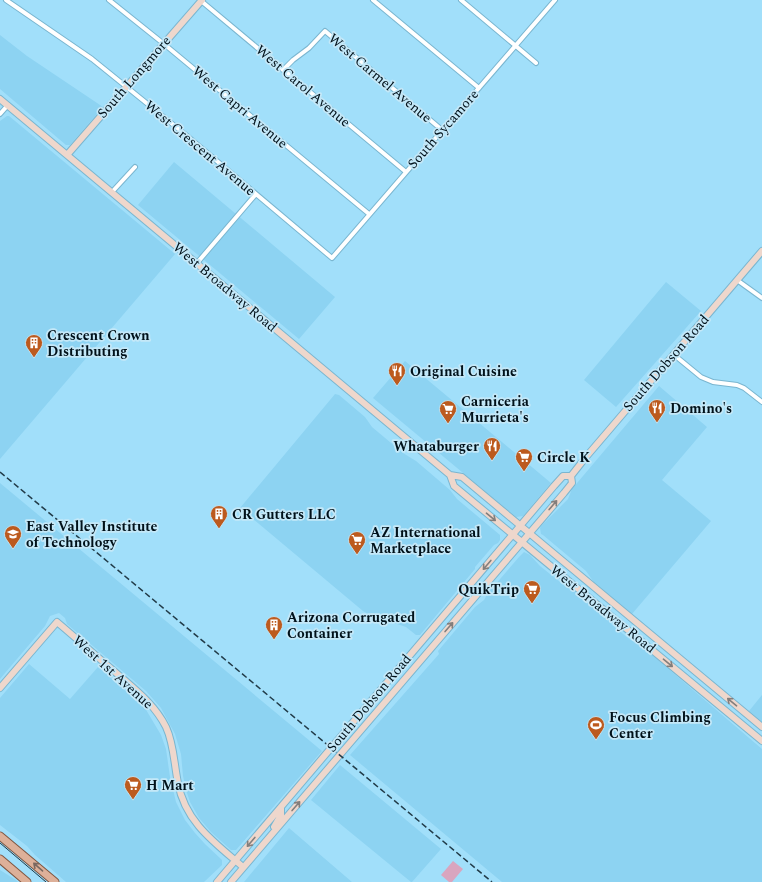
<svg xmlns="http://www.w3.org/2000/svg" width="762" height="882" font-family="Spectral,serif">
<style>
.built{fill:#8dd3f2}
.green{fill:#d9a5bf}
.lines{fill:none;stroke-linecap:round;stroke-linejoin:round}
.street-casing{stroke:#7ab6d0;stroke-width:6}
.secondary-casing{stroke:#7ab6d0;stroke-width:8}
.primary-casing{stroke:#815640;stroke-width:9}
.street{stroke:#fff;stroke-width:4}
.secondary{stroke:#eed7cc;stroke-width:6}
.primary{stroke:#ddb099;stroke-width:7}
.tram{stroke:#213b48;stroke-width:1}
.rail{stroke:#213b48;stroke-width:1.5;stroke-dasharray:6 3;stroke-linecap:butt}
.oneway{stroke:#837e7c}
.oneway2{stroke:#7a6860}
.labels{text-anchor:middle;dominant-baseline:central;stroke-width:3.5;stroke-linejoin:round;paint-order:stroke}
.street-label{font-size:14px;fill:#00111a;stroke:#c4e8f8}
.poi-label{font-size:14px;font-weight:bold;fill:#00111a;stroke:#c4e8f8;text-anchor:start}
</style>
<rect width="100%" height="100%" fill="#a1dffa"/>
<!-- built -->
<path class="built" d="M0 35 27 56 103 107 70 145H66L0 89Z
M7 116H9L175 254 0 459V121Z
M174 162 335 297 299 339 138 205Z
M666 282 701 311 616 407 584 380Z
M405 361 551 483 523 516 516 517 373 398Z
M659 386 707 427 662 480 711 521 632 614 593 581 586 571 543 535 541 534 540 528 541 526 568 499 572 489Z
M335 394 339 395 365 417 372 427 403 453 416 461 450 490 457 499 500 535V540L498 543 494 545 475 567V569L420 635H416L406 627 370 615 363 611 240 508Z
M0 483 322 751 236 850H231L211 832 199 818 190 802 186 790 183 776 181 754 175 734 161 708 146 691 67 624 65 618 59 613 50 616 45 626 0 679Z
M524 552 530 555 540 566 565 586 577 593 603 614 612 625 628 638 644 648 762 749V882H502L350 755 432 662 439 654 438 651 475 607 484 600 488 593 519 557Z
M29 664 70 699 98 667 145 708 161 735 166 749 170 777 176 802 185 820 195 833 205 844 222 860V865L204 882H66L35 855 27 846 0 825V698Z
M762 695V722L749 711Z
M340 765 441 849 412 882H411L311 800Z
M289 828 352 882H244Z
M0 870 16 880 18 882H0Z"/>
<!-- green -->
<path class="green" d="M453 861 463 869 452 882H449L441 875Z"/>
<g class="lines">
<defs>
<path id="street" d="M6 0 92 59 186 135 332 258 555 0
M109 0 164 44 369 214
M200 0 406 172
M373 0 479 88
M461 0 536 63
M283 70 293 60 309 48 325 31 442 130
M0 114 8 105
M112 192 135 167
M197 263 256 194
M737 280 762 298
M673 354 701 377 713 382 737 385 744 388 762 402"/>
<path id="secondary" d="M0 99 450 475 454 486 762 741
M67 155 202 0
M450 475 462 477 762 727
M0 688 57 622C76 638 95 655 114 671 133 688 154 703 166 727 174 744 174 764 178 783 185 822 215 843 243 867
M276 829 274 827 281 815V807
M217 882 554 486 563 476H571
M231 882 564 493 572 483 571 476 586 457 762 251"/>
<path id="primary" d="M0 836 55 882
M0 859 27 882"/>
</defs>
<!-- street casing -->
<use href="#street" class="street-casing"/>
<!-- secondary casing -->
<use href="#secondary" class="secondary-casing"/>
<!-- primary casing -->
<use href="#primary" class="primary-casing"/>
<!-- street -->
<use href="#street" class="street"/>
<!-- secondary -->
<use href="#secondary" class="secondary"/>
<!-- primary -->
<use href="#primary" class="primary"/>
<!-- tram -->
<path class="tram" d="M0 843 46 882"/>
<!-- rail -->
<path class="rail" d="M0 472 492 882"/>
</g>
<!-- one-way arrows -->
<defs><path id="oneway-shaft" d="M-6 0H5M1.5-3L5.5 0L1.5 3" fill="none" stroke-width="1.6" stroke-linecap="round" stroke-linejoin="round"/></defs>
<g class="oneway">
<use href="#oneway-shaft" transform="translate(553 505) rotate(-50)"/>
<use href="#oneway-shaft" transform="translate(491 517) rotate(40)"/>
<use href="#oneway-shaft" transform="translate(487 565) rotate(130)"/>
<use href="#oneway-shaft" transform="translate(449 627) rotate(-49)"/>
<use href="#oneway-shaft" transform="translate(668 663) rotate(40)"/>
<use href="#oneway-shaft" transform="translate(732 702) rotate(-140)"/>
<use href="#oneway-shaft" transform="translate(296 806) rotate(-49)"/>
<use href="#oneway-shaft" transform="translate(251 842) rotate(130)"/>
</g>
<use class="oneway2" href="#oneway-shaft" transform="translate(38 867) rotate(-139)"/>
<!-- icons -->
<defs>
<symbol id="building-pin" viewBox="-11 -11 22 30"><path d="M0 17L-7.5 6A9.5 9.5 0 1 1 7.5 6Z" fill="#bc5a1e" stroke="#c4e8f8"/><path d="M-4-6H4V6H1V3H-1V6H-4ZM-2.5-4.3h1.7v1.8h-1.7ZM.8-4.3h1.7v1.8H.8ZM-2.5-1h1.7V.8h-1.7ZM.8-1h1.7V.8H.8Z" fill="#fff"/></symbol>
<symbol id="restaurant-pin" viewBox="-11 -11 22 30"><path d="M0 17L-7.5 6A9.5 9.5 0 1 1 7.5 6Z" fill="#bc5a1e" stroke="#c4e8f8"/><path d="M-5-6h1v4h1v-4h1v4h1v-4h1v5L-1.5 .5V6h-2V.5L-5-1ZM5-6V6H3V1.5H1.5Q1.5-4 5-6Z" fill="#fff"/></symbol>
<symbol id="supermarket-pin" viewBox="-11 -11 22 30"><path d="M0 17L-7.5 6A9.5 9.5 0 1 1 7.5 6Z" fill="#bc5a1e" stroke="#c4e8f8"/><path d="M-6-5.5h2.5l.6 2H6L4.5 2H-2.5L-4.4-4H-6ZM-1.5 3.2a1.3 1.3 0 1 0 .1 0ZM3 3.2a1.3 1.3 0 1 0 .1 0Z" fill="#fff"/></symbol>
<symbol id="school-pin" viewBox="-11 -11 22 30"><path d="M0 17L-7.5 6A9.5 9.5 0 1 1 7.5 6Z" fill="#bc5a1e" stroke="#c4e8f8"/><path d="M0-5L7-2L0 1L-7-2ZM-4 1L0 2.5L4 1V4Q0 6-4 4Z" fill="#fff"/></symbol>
<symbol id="stadium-pin" viewBox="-11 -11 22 30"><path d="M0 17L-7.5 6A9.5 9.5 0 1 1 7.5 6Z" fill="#bc5a1e" stroke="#c4e8f8"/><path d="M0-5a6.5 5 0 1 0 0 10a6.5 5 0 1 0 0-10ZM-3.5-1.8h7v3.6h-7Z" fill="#fff"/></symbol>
</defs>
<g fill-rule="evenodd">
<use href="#building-pin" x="24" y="333" width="20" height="27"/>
<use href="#restaurant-pin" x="387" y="361" width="20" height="27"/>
<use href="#restaurant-pin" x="647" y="398" width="20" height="27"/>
<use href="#supermarket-pin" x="438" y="399" width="20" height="27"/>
<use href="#restaurant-pin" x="482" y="436" width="20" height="27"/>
<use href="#supermarket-pin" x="514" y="447" width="20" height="27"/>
<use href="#building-pin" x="209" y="504" width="20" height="27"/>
<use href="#school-pin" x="3" y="524" width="20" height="27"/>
<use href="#supermarket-pin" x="347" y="530" width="20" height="27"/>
<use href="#supermarket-pin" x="522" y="579" width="20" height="27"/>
<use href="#building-pin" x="264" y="615" width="20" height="27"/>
<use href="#stadium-pin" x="586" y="715" width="20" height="27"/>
<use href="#supermarket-pin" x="123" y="775" width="20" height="27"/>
</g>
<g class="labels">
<!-- street labels -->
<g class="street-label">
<text transform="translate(134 77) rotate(-49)">South Longmore</text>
<text transform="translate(380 78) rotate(40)">West Carmel Avenue</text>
<text transform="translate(303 86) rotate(40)">West Carol Avenue</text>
<text transform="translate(240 107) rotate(40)">West Capri Avenue</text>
<text transform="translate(443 129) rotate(-49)">South Sycamore</text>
<text transform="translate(200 148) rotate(40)">West Crescent Avenue</text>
<text transform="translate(225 287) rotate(40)">West Broadway Road</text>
<text transform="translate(666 363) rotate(-49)">South Dobson Road</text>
<text transform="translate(603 609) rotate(39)">West Broadway Road</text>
<text transform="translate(113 672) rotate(42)">West 1st Avenue</text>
<text transform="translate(369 703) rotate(-50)">South Dobson Road</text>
</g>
<!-- poi labels -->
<g class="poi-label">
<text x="47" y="335">Crescent Crown<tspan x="47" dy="16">Distributing</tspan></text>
<text x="410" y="371">Original Cuisine</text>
<text x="461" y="401">Carniceria<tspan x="461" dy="16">Murrieta's</tspan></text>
<text x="670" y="408">Domino's</text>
<text x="479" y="446" text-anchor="end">Whataburger</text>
<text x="537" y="457">Circle K</text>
<text x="232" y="514">CR Gutters LLC</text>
<text x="26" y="526">East Valley Institute<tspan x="26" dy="16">of Technology</tspan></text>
<text x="370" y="532">AZ International<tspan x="370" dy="16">Marketplace</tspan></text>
<text x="519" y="589" text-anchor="end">QuikTrip</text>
<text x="287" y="617">Arizona Corrugated<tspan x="287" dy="16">Container</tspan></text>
<text x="609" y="717">Focus Climbing<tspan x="609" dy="16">Center</tspan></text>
<text x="146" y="785">H Mart</text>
</g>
</g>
</svg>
